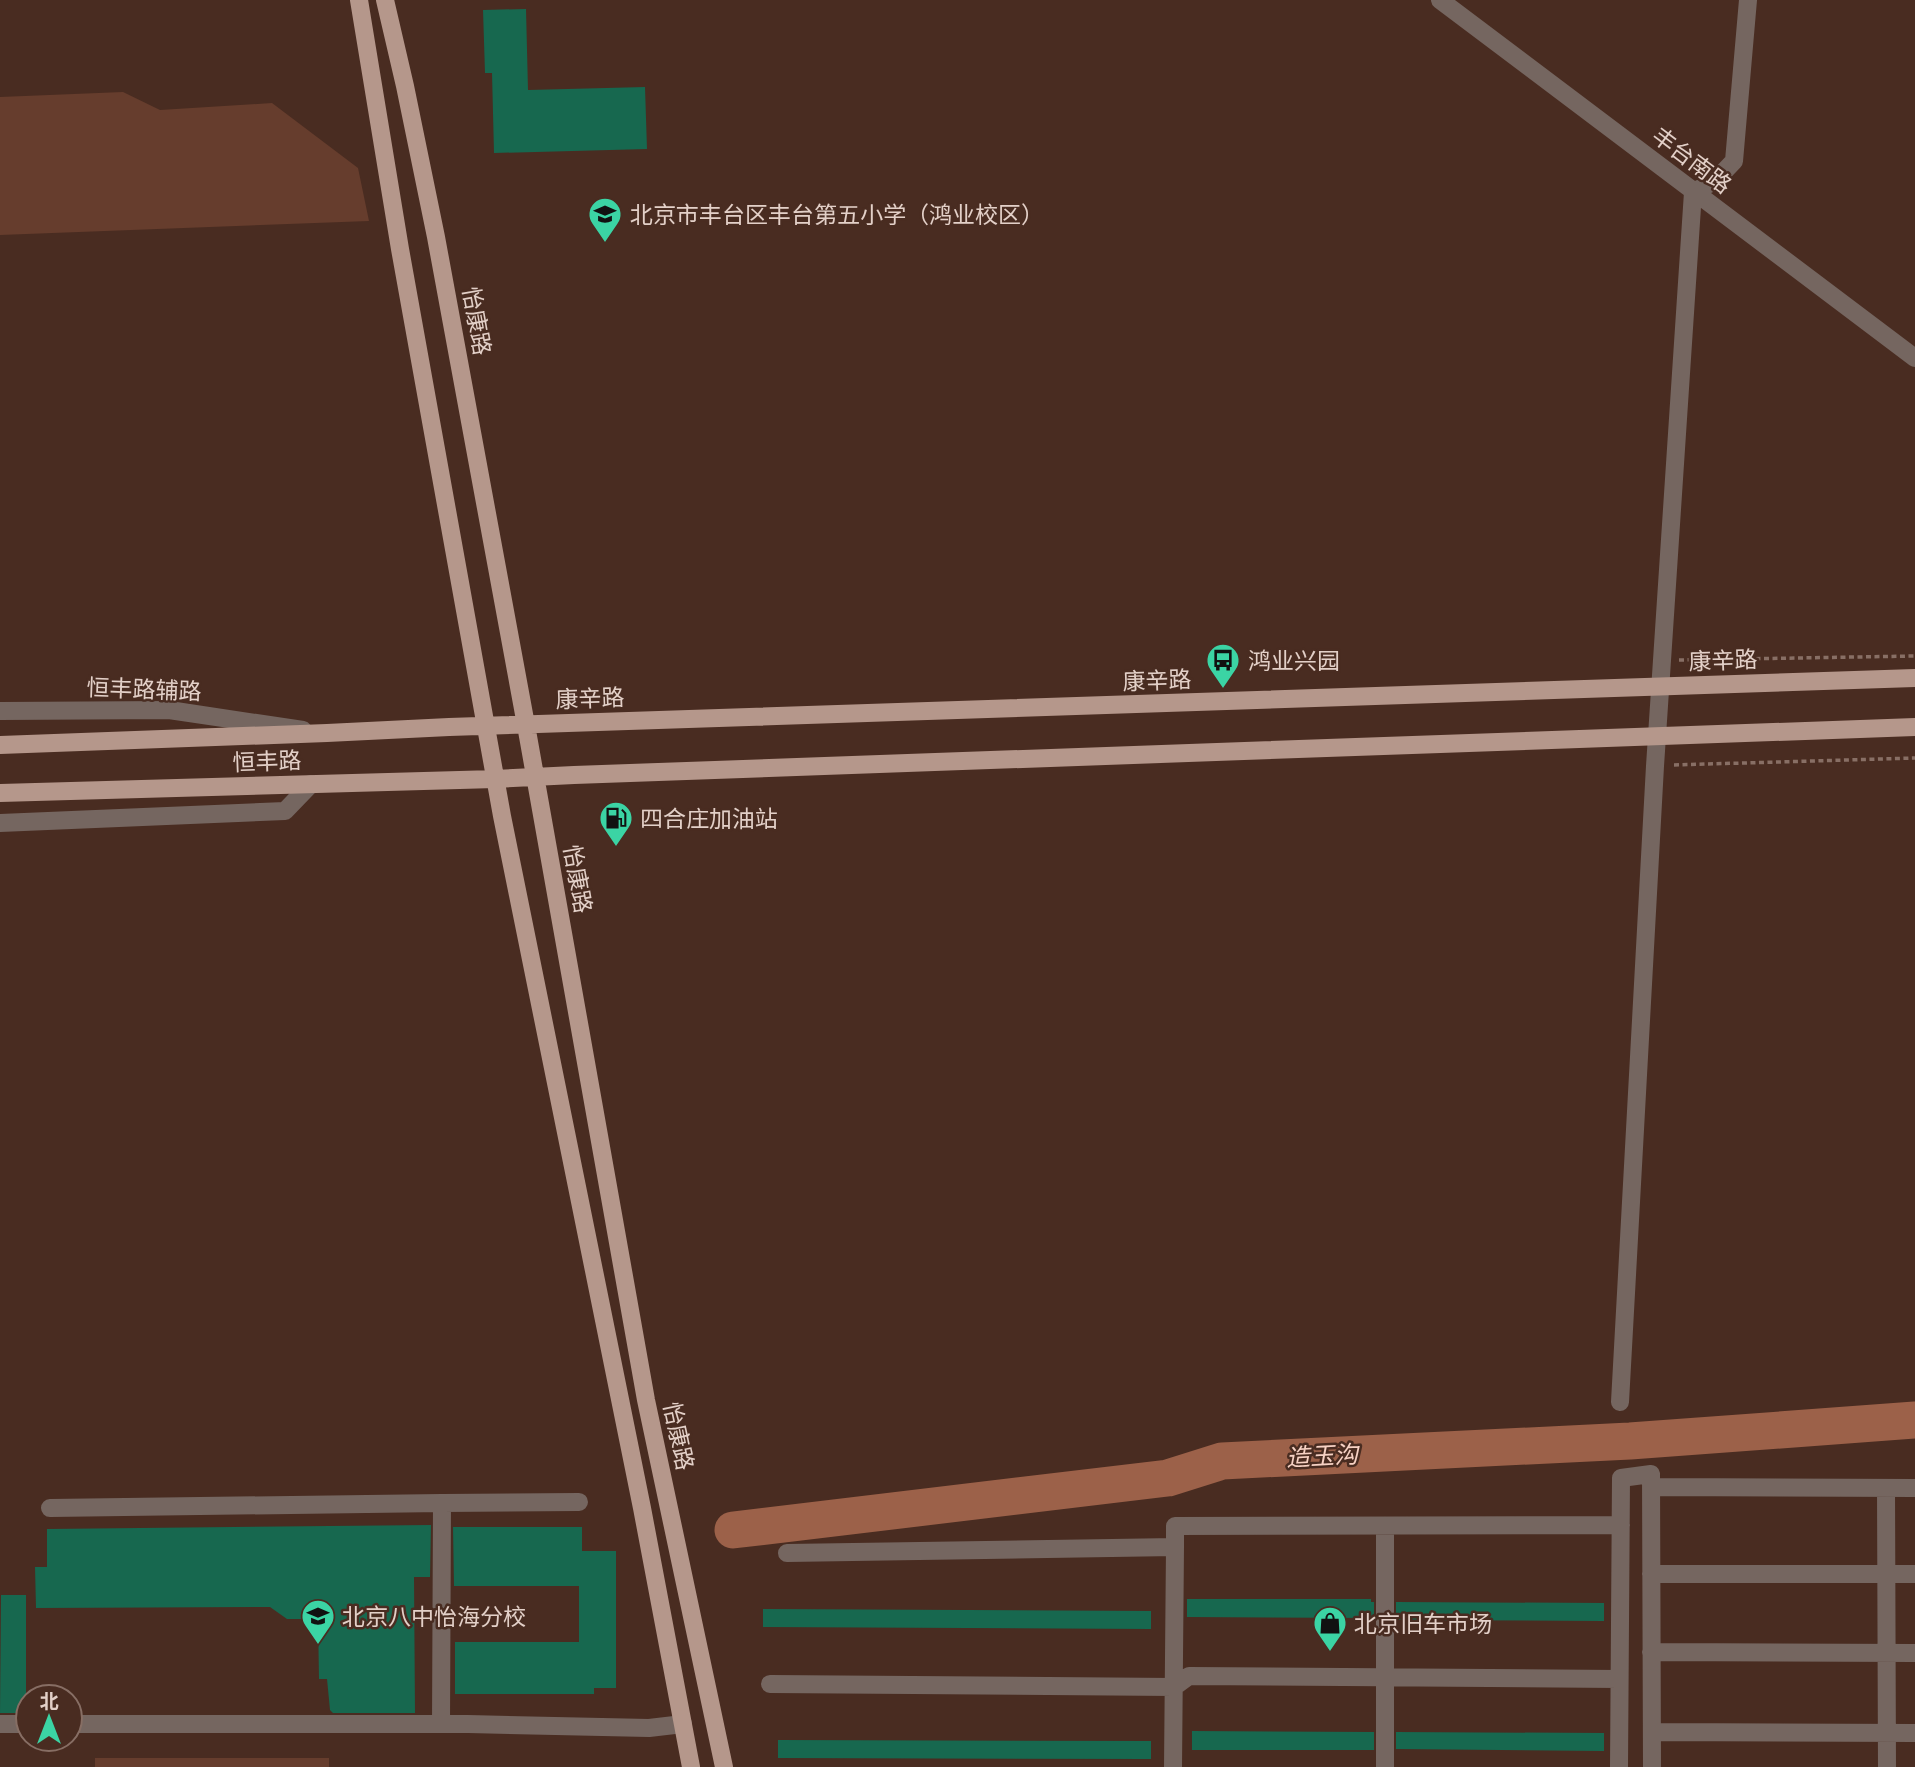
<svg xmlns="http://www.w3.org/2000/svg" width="1915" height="1767" font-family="Raleway,'Noto Sans SC',sans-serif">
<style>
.green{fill:#663d2d}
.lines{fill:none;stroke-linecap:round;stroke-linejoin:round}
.river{stroke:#9c6149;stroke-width:37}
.building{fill:#17684f}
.path{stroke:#886f65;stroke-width:3.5;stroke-dasharray:5 3.5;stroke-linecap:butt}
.minor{stroke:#756660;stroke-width:18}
.major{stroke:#b5978b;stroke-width:18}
.labels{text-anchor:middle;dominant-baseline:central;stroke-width:5;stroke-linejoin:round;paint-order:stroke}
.street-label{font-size:23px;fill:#e3d0c8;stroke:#492c21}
.poi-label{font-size:23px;fill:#e3d0c8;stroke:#492c21;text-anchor:start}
.water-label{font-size:24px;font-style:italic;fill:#f7d2c4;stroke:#492c21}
</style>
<rect width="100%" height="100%" fill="#492c21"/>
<!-- green -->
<path class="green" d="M123 92 160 110 272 103 358 168 369 221 0 235V97Z
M95 1758H329V1767H95Z"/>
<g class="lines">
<!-- river -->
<path class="river" d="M733 1530 1168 1478 1222 1461 1630 1441 1915 1420"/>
</g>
<!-- building -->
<path class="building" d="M526 9 528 90 645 87 647 149 494 153 492 73H485L483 10Z
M431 1525 430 1577H414L415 1713H333L330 1710 327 1679H319L318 1619H287L270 1607 36 1608 35 1567H47V1529Z
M453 1527H582V1551H616V1688H594V1694H455V1642H579V1586H454Z
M1 1595H26V1713H0Z
M1187 1599H1371V1602H1374V1618L1187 1617Z
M1396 1602 1604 1603V1621L1399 1620V1618H1396Z
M763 1609 1151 1611V1629L763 1627Z
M1192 1731 1374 1732V1750H1192Z
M1396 1732 1604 1733V1751L1396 1749Z
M778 1740 1151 1741V1759L778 1758Z"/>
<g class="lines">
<!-- path -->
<path class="path" d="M1679 660 1915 656
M1674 765 1915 758"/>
<!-- minor -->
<path class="minor" d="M1440 0 1915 358
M0 711 169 710 303 730
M0 823 285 811 311 784
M1620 1402 1655 766 1693 192 1715 181 1734 161 1748 0
M1651 1487 1915 1488
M1886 1488 1887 1767
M442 1503 579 1502
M50 1508 442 1503 441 1724
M1385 1526V1767
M1175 1547V1526L1621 1525
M787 1553 1175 1547 1173 1767
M1651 1574H1915
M1651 1652 1915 1653
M770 1684 1174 1687 1189 1676 1619 1679
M0 1724H28
M70 1724H468L649 1728 683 1724
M1652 1732 1915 1733
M1619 1767 1621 1478 1651 1474 1652 1767"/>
<!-- major -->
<path class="major" d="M359 0 400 249 502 816 642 1508 691 1767
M385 0 405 86 436 237 526 725 646 1400 724 1767
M0 745 327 733 449 727 1915 678
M0 793 495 779 574 775 1915 727"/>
</g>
<!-- icons -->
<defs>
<symbol id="school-pin" viewBox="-11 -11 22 30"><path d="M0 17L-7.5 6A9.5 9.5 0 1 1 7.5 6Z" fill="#3bd4a4" stroke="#492c21"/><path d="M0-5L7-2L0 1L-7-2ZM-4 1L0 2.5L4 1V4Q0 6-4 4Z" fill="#111"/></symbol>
<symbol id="bus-pin" viewBox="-11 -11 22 30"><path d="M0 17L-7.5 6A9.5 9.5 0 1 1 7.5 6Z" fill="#3bd4a4" stroke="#492c21"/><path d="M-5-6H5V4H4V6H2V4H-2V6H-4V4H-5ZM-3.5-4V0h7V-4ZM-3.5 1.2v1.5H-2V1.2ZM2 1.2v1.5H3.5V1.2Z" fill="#111"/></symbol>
<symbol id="fuel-pin" viewBox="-11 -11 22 30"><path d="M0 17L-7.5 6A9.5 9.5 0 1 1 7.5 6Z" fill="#3bd4a4" stroke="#492c21"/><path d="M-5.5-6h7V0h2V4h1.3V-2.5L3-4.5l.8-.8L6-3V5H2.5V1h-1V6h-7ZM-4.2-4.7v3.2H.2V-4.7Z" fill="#111"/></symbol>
<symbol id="shop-pin" viewBox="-11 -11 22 30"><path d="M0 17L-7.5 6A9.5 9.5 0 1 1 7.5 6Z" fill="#3bd4a4" stroke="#492c21"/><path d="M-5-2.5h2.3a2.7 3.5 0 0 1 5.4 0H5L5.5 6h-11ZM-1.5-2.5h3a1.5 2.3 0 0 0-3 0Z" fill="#111"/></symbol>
</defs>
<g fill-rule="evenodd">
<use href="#school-pin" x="586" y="195" width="38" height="52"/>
<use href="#bus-pin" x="1204" y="641" width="38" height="52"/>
<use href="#fuel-pin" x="597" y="799" width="38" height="52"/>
<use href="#school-pin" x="299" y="1597" width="38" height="52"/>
<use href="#shop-pin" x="1311" y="1604" width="38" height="52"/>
</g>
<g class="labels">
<!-- street labels -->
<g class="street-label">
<text transform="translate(1692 160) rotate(37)">丰台南路</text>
<text transform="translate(477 321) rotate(80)">怡康路</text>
<text transform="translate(1723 660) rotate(-2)">康辛路</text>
<text transform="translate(1157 680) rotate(-2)">康辛路</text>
<text transform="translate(144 689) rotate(2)">恒丰路辅路</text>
<text transform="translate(590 698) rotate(-2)">康辛路</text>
<text transform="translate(267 761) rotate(-2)">恒丰路</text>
<text transform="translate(578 879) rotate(80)">怡康路</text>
<text transform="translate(679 1436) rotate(78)">怡康路</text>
</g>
<!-- poi labels -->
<g class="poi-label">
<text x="630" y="214">北京市丰台区丰台第五小学（鸿业校区）</text>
<text x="1248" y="660">鸿业兴园</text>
<text x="640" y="818">四合庄加油站</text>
<text x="342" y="1616">北京八中怡海分校</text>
<text x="1354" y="1623">北京旧车市场</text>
</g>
<!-- water labels -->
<g class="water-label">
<text transform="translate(1322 1456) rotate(-3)">造玉沟</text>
</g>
</g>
<!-- north arrow -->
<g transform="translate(49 1718)"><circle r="33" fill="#492c21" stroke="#876e64" stroke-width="2"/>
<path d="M0-5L12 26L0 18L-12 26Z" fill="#3bd4a4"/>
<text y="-10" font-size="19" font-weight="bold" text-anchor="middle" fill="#e3d0c8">北</text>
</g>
</svg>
